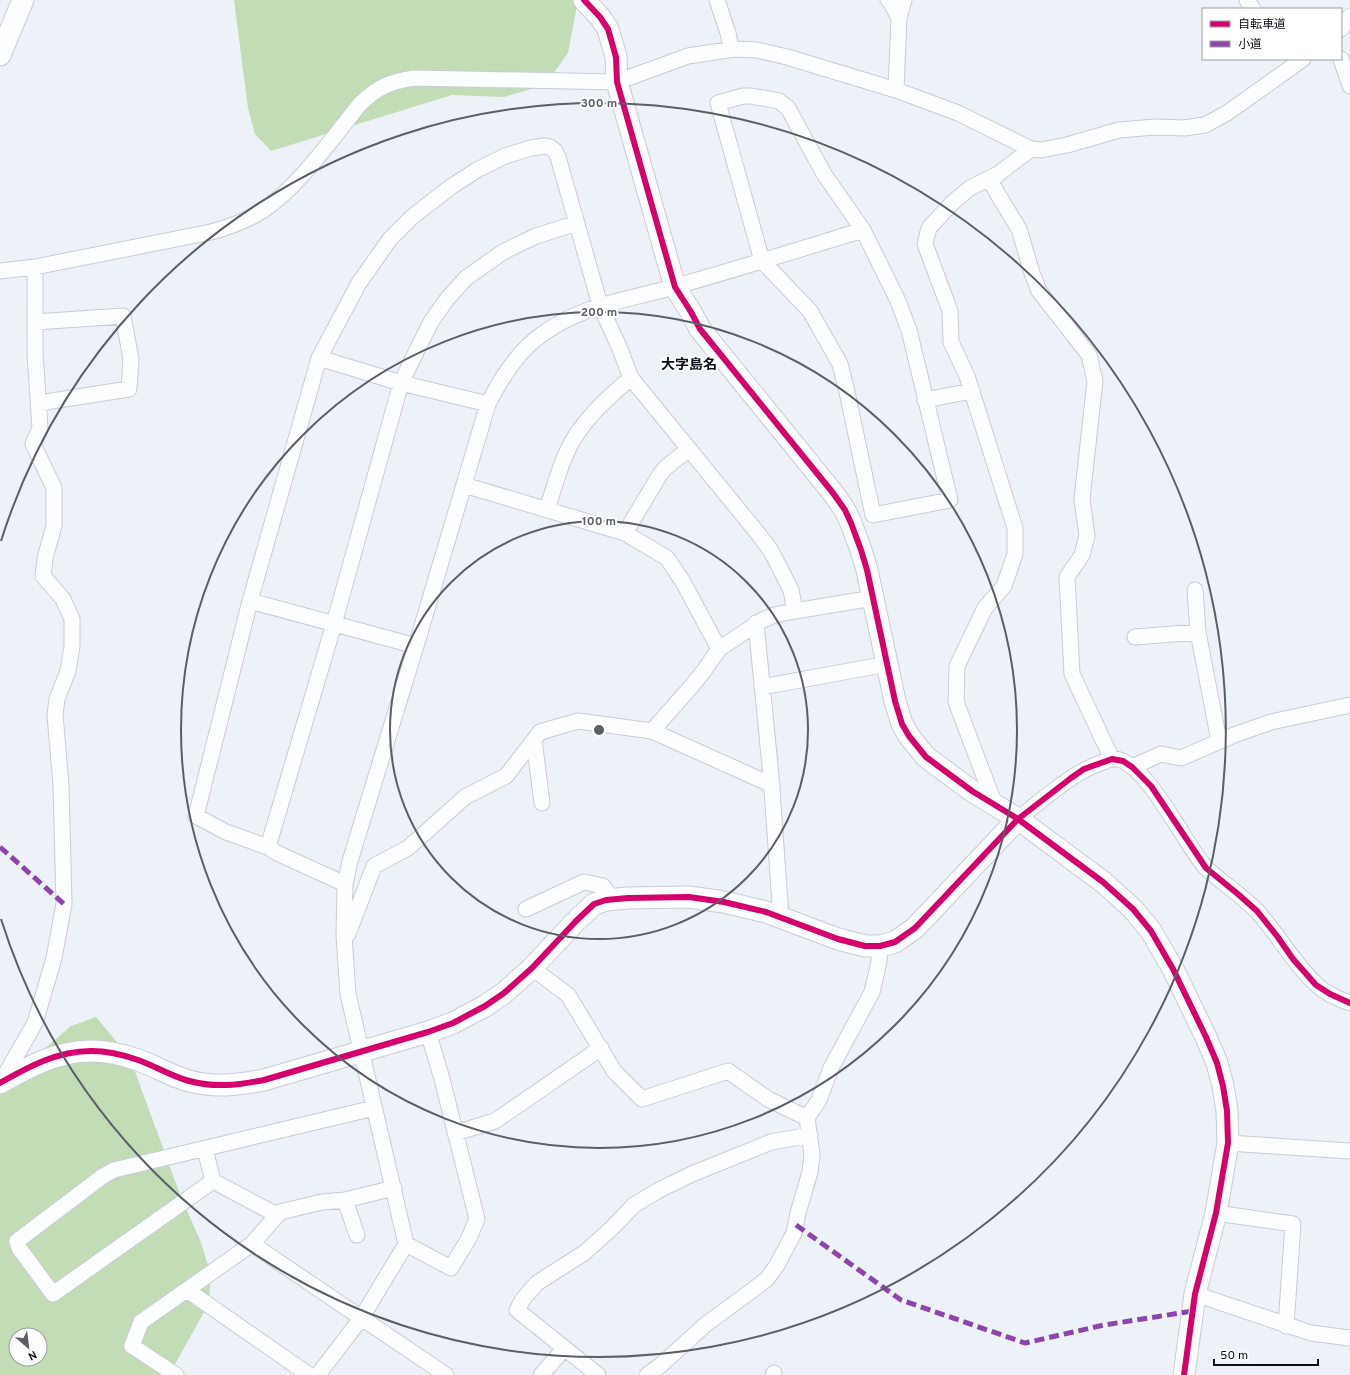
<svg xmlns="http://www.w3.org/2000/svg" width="1350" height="1375" font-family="Overpass,'Noto Sans JP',sans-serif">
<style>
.forest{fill:#c2ddb6;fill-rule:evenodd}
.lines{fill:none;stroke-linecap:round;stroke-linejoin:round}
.street-casing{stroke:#c8ccd5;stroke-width:17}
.secondary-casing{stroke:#c8ccd5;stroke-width:23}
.street{stroke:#fcfdfe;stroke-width:15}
.secondary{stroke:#fcfdfe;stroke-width:21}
.quiet{stroke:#8e44ad;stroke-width:5;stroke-dasharray:10 5;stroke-linecap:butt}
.cycleway-casing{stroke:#fff;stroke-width:8}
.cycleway{stroke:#d6006c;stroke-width:6}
.ring{fill:none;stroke:#595e67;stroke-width:2}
.labels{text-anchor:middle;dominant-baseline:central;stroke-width:4;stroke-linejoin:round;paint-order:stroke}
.quarter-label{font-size:14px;font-weight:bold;fill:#0a0f19;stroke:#fff}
.centre{fill:#595e67;stroke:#fff;stroke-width:2}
.ring-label{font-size:12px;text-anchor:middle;font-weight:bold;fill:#595e67;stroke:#fff;stroke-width:4;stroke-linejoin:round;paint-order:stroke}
</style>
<rect width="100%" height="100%" fill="#edf1f8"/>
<!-- forest -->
<path class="forest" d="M234 0H578L568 53 545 85 504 97 452 95 271 151 255 134 248 108Z
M96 1017 130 1058 181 1197 200 1240 211 1274 209 1303 169 1375H0V1087L71 1026ZM16 1335H40V1359H16Z"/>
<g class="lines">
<defs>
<path id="street" d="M717 0 728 33 731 49
M888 0 890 1 899 18
M1247 0 1253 9
M1341 29 1350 16
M1341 59 1350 86
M896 90 899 18 904 0
M743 96H751L779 101 788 108 824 174 863 230 898 301 909 330 950 500 873 515 847 392 840 364 810 311 762 261 718 103Z
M1031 149 998 174 991 183 1019 229 1032 273 1039 291 1089 355 1095 381 1082 499 1087 536 1082 555 1067 577 1072 674 1112 759
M0 271 35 267 211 232C229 227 246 221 262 211 298 188 333 137 361 103 379 86 390 82 414 78L617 82 688 56 734 49 757 50 787 57 896 90 958 113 1031 149 1041 150 1067 145 1119 130 1155 127 1184 128 1205 125 1227 113 1303 59
M35 322 123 316 131 359 129 389 39 403
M319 358 401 383 488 404
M925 400 972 391
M464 485 625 533 667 558 683 582 719 649
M547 510C553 491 558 472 566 454 579 423 606 399 631 378
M625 533 659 476 665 468 689 449
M1195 590 1198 632 1219 741
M250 601 416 646
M756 623 771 776 781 917
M1135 637 1198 632
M762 687 887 664
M652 731 690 688 703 672 719 649 761 621 774 615 795 611 873 598
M534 740 542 803
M1132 767 1161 754 1181 758 1234 735 1271 722 1350 705
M995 805 956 702 957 666 985 608 1004 586 1015 554V528L967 376 951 342 950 311 925 244 929 228 952 203 970 188 998 174
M1018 819C1045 798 1071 773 1103 762 1106 761 1109 759 1112 759 1144 755 1186 847 1206 868 1210 872 1216 876 1220 880 1233 890 1246 900 1257 911 1278 934 1293 963 1316 984 1325 993 1338 999 1350 1003
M268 847 334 624 401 383 421 342 431 322 447 299 466 278 503 252 519 244 536 236 577 223
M345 884 277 853 268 847 226 832 196 816 250 601 319 358 359 283 390 239 412 217 452 186 477 170 505 156 531 148 544 146 550 147 555 151 558 157 600 305 620 349 631 378 760 536 771 551 791 590 795 611
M526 909 584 882 603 886 612 899
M348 934 374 866 408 848 465 797 506 776 540 732 578 721 652 731 772 785
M532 968 568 995 614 1071 642 1099 728 1071 768 1099 807 1118
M1 1082 35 1023 54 958 64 904 61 785 55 715 57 699 68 671 72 646V619L63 599 43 576 45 558 54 526V488L33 444 40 428 35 353V267
M455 1133 495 1121 601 1048
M1228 1143 1350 1151
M205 1149 213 1181
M345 1200 357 1235
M1216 1213 1293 1224 1286 1326
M277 1215 213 1181 53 1294 19 1248 17 1241 103 1176 114 1170 374 1108
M252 1244 446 1375
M406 1244 451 1268 469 1238 477 1219 442 1079 428 1032
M187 1290 309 1375
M1195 1294 1311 1333 1350 1338
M176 1375 132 1346 141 1322 252 1244 280 1212 322 1202 345 1200 394 1188
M318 1375 362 1317 406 1244 348 994 344 936 345 884 350 861 416 646 488 404C501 378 517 352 541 335 583 304 629 300 677 286 740 268 801 249 863 230
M541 1375 564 1349
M598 1375 517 1310 523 1299 537 1283 584 1253 612 1228 634 1205 659 1190 692 1174 771 1142 810 1135
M647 1375 661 1365 705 1325 754 1289 767 1279 777 1265 794 1233 798 1213 810 1172 812 1155 807 1118 819 1100 831 1068 872 992 879 962 880 946
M773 1375 774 1373"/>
<path id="secondary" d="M584 0 600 17 608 29 616 57 617 82 675 287 691 312 700 329 833 493 845 510 851 523 861 550 867 570 895 701 902 724 909 736 926 757 972 791 1018 819 1103 882 1133 909 1151 931 1173 969 1206 1037 1217 1063 1223 1086 1227 1111 1228 1143 1216 1213 1195 1294 1184 1375
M0 55 23 0
M0 1083C28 1067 57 1051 91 1051 106 1051 124 1055 138 1060 155 1066 171 1076 189 1081 216 1088 237 1085 264 1080L428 1032 453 1023 485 1006 504 993 532 968 576 921 594 904 606 900 628 898 689 897 724 902 766 912 838 939 865 946H880L895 942 915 928 1018 819"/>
</defs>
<!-- street casing -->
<use href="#street" class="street-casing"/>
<!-- secondary casing -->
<use href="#secondary" class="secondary-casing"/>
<!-- street -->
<use href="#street" class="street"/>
<!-- secondary -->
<use href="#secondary" class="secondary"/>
<!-- quiet -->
<path class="quiet" d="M0 847 64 904
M796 1225 901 1300 1025 1343 1104 1325 1193 1311"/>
<defs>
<path id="cycleway" d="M584 0 600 17 608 29 616 57 617 82 675 287 691 312 700 329 833 493 845 510 851 523 861 550 867 570 895 701 902 724 909 736 926 757 972 791 1018 819 1103 882 1133 909 1151 931 1173 969 1206 1037 1217 1063 1223 1086 1227 1111 1228 1143 1216 1213 1195 1294 1184 1375
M0 1083C28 1067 57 1051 91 1051 106 1051 124 1055 138 1060 155 1066 171 1076 189 1081 216 1088 237 1085 264 1080L428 1032 453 1023 485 1006 504 993 532 968 576 921 594 904 606 900 628 898 689 897 724 902 766 912 838 939 865 946H880L895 942 915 928 1018 819 1071 778 1084 769 1112 759 1123 761 1132 767 1151 786 1206 868 1239 895 1257 911 1277 936 1293 959 1316 985 1330 994 1350 1003"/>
</defs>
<!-- cycleway casing -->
<use href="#cycleway" class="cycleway-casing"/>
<!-- cycleway -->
<use href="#cycleway" class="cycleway"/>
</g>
<!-- distance rings -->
<g class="ring">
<circle cx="599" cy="730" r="209"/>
<circle cx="599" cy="730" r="418"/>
<path d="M1 541A627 627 0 1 1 1 919"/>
</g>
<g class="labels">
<!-- quarter labels -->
<g class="quarter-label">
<text x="689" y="365">大字島名</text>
</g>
</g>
<circle cx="599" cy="730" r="6" class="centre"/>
<g class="ring-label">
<text x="599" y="107">300 m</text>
<text x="599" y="316">200 m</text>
<text x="599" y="525">100 m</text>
</g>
<!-- legend -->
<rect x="1202" y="8" width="140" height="52" fill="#ffffff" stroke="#9d9fa3"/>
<rect x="1210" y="21" width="20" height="6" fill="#d6006c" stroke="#9d9fa3"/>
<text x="1238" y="28" font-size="12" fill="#0a0f19">自転車道</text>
<rect x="1210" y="41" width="20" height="6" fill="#8e44ad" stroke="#9d9fa3"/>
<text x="1238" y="48" font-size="12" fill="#0a0f19">小道</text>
<!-- north arrow -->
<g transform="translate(28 1347) rotate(152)"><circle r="19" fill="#ffffff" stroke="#9d9fa3"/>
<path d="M0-3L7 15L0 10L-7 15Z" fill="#595e67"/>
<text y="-6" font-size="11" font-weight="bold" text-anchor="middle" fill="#0a0f19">N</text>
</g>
<!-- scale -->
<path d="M1214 1359v6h104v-6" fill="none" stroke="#0a0f19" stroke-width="2"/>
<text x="1220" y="1359" font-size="12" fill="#0a0f19" stroke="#ffffff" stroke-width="3" paint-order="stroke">50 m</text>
</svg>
